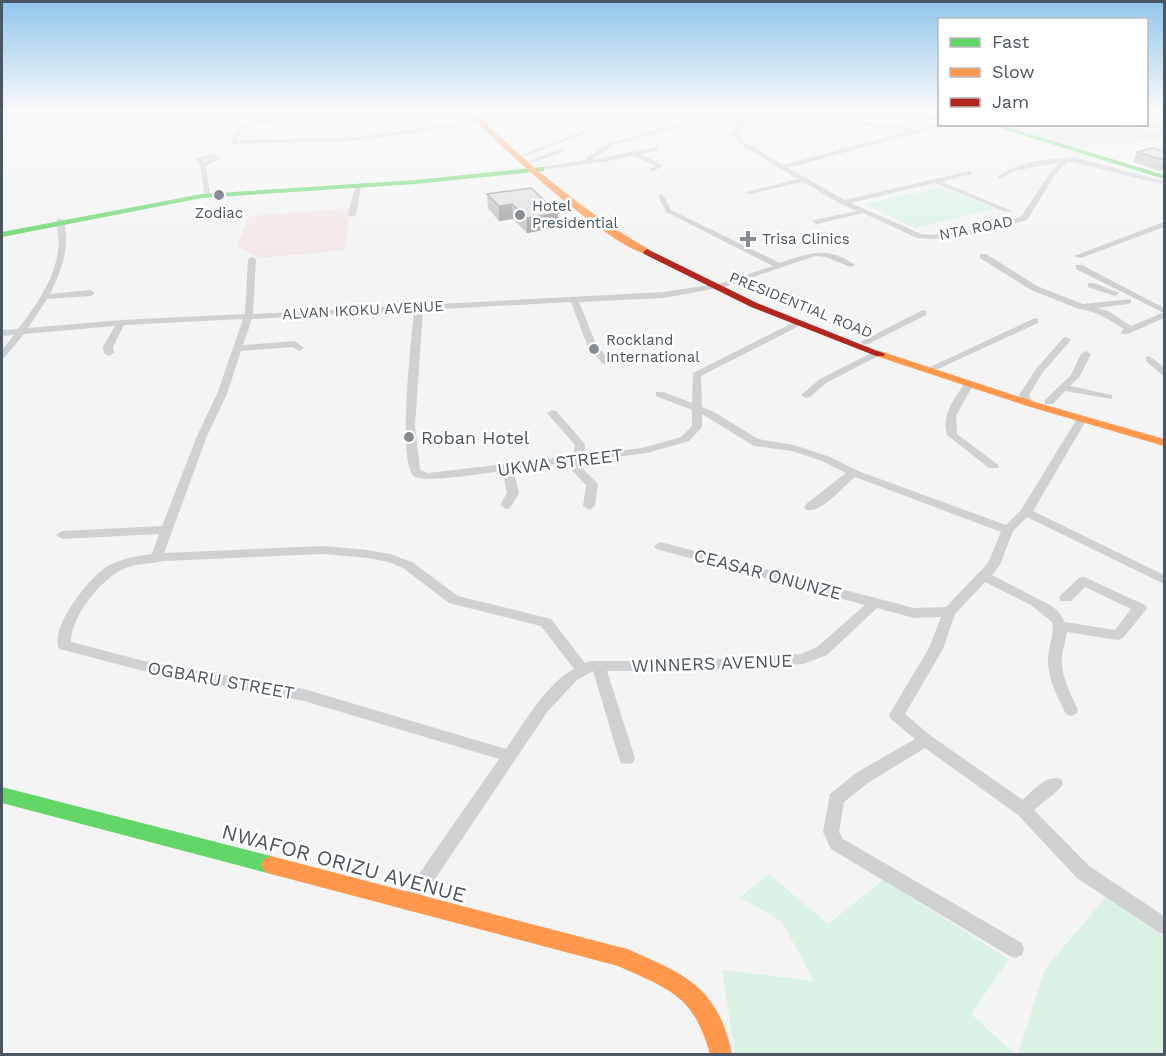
<svg xmlns="http://www.w3.org/2000/svg" width="1166" height="1056" font-family="'Work Sans',sans-serif">
<style>
.education{fill:#e6e5e6}
.medical{fill:#f1e7e6}
.green{fill:#d9f2e3}
.lines{fill:none;stroke-linecap:round;stroke-linejoin:round}
.street{fill:#ced0d2;fill-rule:evenodd}
.fast{fill:#63d668;fill-rule:evenodd}
.slow{fill:#ff974d;fill-rule:evenodd}
.jam{fill:#b3261e;fill-rule:evenodd}
.wall{fill:#bebebf}
.shaded-wall{fill:#9b9b9b}
.building{fill:#ddddde;stroke:#9b9b9b;stroke-width:1.5}
.poi-dot{fill:#868d94;stroke:#fff;stroke-width:2}
.labels{text-anchor:middle;dominant-baseline:central;stroke-width:5;stroke-linejoin:round;paint-order:stroke}
.far-poi-label{font-size:15px;fill:#4a5661;stroke:#fff;text-anchor:start}
.far-street-label{font-size:15px;fill:#4a5661;stroke:#fff}
.poi-label{font-size:18px;fill:#4a5661;stroke:#fff;text-anchor:start}
.street-label{font-size:18px;fill:#4a5661;stroke:#fff}
.near-street-label{font-size:21px;fill:#4a5661;stroke:#fff}
</style>
<rect width="100%" height="100%" fill="#f4f4f4"/>
<!-- education -->
<path class="education" d="M1147 112H1164V139L1072 147 1001 125 1146 124Z"/>
<!-- medical -->
<path class="medical" d="M351 208 344 250 260 258 237 246 249 216Z"/>
<!-- green -->
<path class="green" d="M942 187 995 208 915 228 864 204Z
M769 874 828 924 883 880 1009 959 971 1014 1015 1054H735L722 970 814 981 782 922 740 897Z
M1106 897 1164 937V1054H1018L1045 969Z"/>
<g class="lines">
<!-- street -->
<path class="street" d="M353 112H373L251 125 243 127 237 140 357 137 481 120 484 122 357 141 233 144 230 142 239 125 250 121Z
M631 112H638L635 114Z
M746 112H752L738 134 744 142 783 165 909 131 761 112H777L911 128 914 130 938 125V127L788 168 845 200 969 171 972 173 971 174 942 182 1012 211 1006 212 935 183 851 203 921 234 933 235 972 230 1021 217 1049 174 1060 162 1015 171 1000 179 997 177C1014 163 1055 156 1077 158L1164 181V185L1068 161 1054 176 1027 220 972 234 933 239 917 238 863 213 817 224 813 222 814 220 857 211 841 204 803 182 749 194 746 192 798 179 740 144 732 134Z
M1146 115H1164V119H1150L1164 130V138L1131 133 1117 124H1125L1135 130 1162 134 1146 121Z
M678 124 680 127 614 145 591 160 657 147 659 150 641 154 664 166 653 171 648 170 656 166 634 156 603 162 539 170 536 168 586 160V158L610 143Z
M585 130 590 131 526 156 521 155Z
M561 149 563 152 531 163 528 161Z
M211 154 221 158 206 166 210 193 207 195 204 193 200 165 196 159ZM211 158 204 162 203 160Z
M358 184 361 186 356 215 352 217 348 215 355 186Z
M661 194 664 196 671 210 780 263C809 253 827 245 855 265L851 267 825 257 815 256 724 287 664 298 579 302 596 344 610 361 605 364 602 363 587 345 571 302 423 310 415 425 420 470 428 473 573 456 575 445 547 413 552 410 556 411 584 443 585 445 584 455 642 448 681 437 692 426V410L656 396V392H664L692 403 693 373 798 320 801 321V325L701 376 702 407 714 412 758 439 794 445 830 457 858 471 1006 525 1021 510 1078 417H1086L1087 419 1033 511 1164 575V584L1027 517 1013 531 1000 565 992 575 1050 605 1058 611 1065 622 1115 630 1131 609 1085 587 1071 601H1061L1059 598 1061 595 1079 578 1084 577 1145 605 1147 608 1145 611 1123 638 1118 640 1067 632C1066 640 1063 647 1062 655 1060 674 1070 693 1078 710L1076 714 1071 716 1066 714 1064 710C1056 694 1048 678 1048 660 1048 647 1055 635 1052 622L1031 605 985 582 955 614 943 649 905 714 931 736 1023 800C1032 791 1047 774 1061 779L1063 784C1058 793 1043 801 1034 810L1089 866 1164 916V934L1158 932 1077 878 1018 815 925 748 868 783 844 802 839 832 843 839 1022 943 1024 949 1022 955 1015 958 1008 955 831 849 823 832 830 794 856 773 915 739 891 719 889 715 929 648 941 617 914 618 877 608 827 655 803 664 686 671H607L635 758 633 763 627 764 621 763 619 758 593 671 577 680 548 711 415 909 409 911 403 909 400 903 403 897 499 759 304 701 144 671 59 649C49 628 89 578 106 567 120 559 136 556 152 554L159 534 62 539 56 535 62 531 162 526 197 436 217 394 243 319 124 325 113 347 114 353 109 356 104 353 103 347 115 326 24 334 5 357 2 358V350L14 335 2 336V330L18 329C35 307 55 279 58 250 60 239 56 228 57 218L64 220C70 247 62 270 50 294L91 290 95 293 91 296 47 299 28 328 121 320 245 314 248 259 252 257 256 259 253 314 664 292 722 283 773 266 666 212 658 196ZM414 310C412 335 396 467 415 477 426 483 486 473 502 471L507 493 500 505 506 509 510 508 519 493 513 469 565 463 586 485 583 506 589 510 595 506 598 484 576 462 647 453 689 441 702 427V414L754 446 792 451 822 461 846 473 806 504 804 507 806 510C823 513 842 487 855 477L1001 532 988 563 946 607 914 608 660 542 654 546 656 549 865 605 817 647 801 654 686 661H591L585 663 551 619 458 596 412 562 390 554 368 550 323 546 164 553 207 436 227 394 241 351 293 347 299 351 304 348 295 341 243 345 252 319ZM323 554 368 558 388 562 403 568 449 603 541 626 574 669C548 682 523 724 506 749L304 689 144 661 71 642C71 616 102 577 126 568 138 563 151 564 163 561Z
M1161 223H1164V227L1081 258 1074 256Z
M980 254H986L1037 286 1083 304 1131 299V303L1128 304 1097 308 1108 311 1131 326 1162 313 1164 314V318L1128 334H1122L1121 332 1124 329C1110 320 1096 311 1079 309L1031 290 980 258Z
M1076 265H1082L1164 308V313L1076 269Z
M1088 283H1094L1119 293 1115 296 1088 287Z
M923 310 926 311V315L868 344 865 345 860 342Z
M1035 318 1038 319V323L938 369H932L930 367Z
M1066 337 1071 340 1043 372 1029 395 1033 403 1028 406 1024 405 1019 395 1036 369 1063 338Z
M877 350 880 351V355L826 383 810 397 806 398 801 395 820 379Z
M1086 351 1091 354 1080 376 1070 386 1112 395V399L1065 391 1053 404H1045V400L1071 375 1081 354Z
M1149 356 1164 367V375L1161 374 1146 361V357Z
M968 382 973 385 956 416 957 434 997 464 999 466 997 468H989L947 435C941 415 954 399 965 383Z"/>
<!-- fast -->
<path class="fast" d="M883 112 940 116V120L886 114Z
M987 124H998L1164 175V179Z
M541 167H544V171L415 184 202 198 2 237V232L202 194 415 180Z
M2 787 271 856 278 859 281 865 278 871 271 874 2 803Z"/>
<!-- slow -->
<path class="slow" d="M468 112H474C528 165 584 212 650 250V254C620 256 490 139 468 112Z
M880 351 1035 402 1164 439V446L1027 406 876 356V352Z
M271 856 627 949C685 974 718 987 732 1054H710C693 995 671 990 618 966L271 874 264 871 261 865 264 859Z"/>
<!-- jam -->
<path class="jam" d="M647 249 757 303 885 354 884 356H876L751 307 644 254 643 252Z"/>
</g>
<!-- wall -->
<path class="wall" d="M221 112H277L264 116 222 117Z
M1164 151V169L1160 171 1133 162 1137 152Z
M487 194 558 213 559 227 527 233 513 219 499 221 488 208Z"/>
<!-- shaded-wall -->
<path class="shaded-wall" d="M263 112H277L264 116Z
M1164 160V169L1160 171Z
M512 204 513 219 499 221V206Z
M558 213 559 227 527 233V218Z"/>
<!-- building -->
<path class="building" d="M1153 148 1164 151V160L1137 152Z
M531 188 558 213 527 218 512 204 499 206 487 194Z"/>
<!-- sky -->
<linearGradient id="sky" x2="0" y2="1"><stop stop-color="#91c6eb"/><stop offset="0.43" stop-color="#fafafa"/><stop offset="1" stop-color="#fafafa" stop-opacity="0"/></linearGradient>
<rect width="1166" height="260" fill="url(#sky)"/>
<!-- markers -->
<g class="poi-dot">
<circle cx="219" cy="195" r="6"/>
<circle cx="520" cy="215" r="6"/>
<path d="M745 230h6v6h6v6h-6v6h-6v-6h-6v-6h6z"/>
<circle cx="594" cy="349" r="6"/>
<circle cx="409" cy="437" r="6"/>
</g>
<g class="labels">
<!-- far-poi labels -->
<g class="far-poi-label">
<text x="532" y="206">Hotel<tspan x="532" dy="17">Presidential</tspan></text>
<text x="219" y="213" text-anchor="middle">Zodiac</text>
<text x="762" y="239">Trisa Clinics</text>
<text x="606" y="340">Rockland<tspan x="606" dy="17">International</tspan></text>
</g>
<!-- far-street labels -->
<g class="far-street-label">
<text transform="translate(976 228) rotate(-11)">NTA ROAD</text>
<text transform="translate(801 305) rotate(22)">PRESIDENTIAL ROAD</text>
<text transform="translate(363 310) rotate(-3)">ALVAN IKOKU AVENUE</text>
</g>
<!-- poi labels -->
<g class="poi-label">
<text x="421" y="437">Roban Hotel</text>
</g>
<!-- street labels -->
<g class="street-label">
<text transform="translate(560 462) rotate(-7)">UKWA STREET</text>
<text transform="translate(768 574) rotate(15)">CEASAR ONUNZE</text>
<text transform="translate(712 663) rotate(-2)">WINNERS AVENUE</text>
<text transform="translate(221 680) rotate(10)">OGBARU STREET</text>
</g>
<!-- near-street labels -->
<g class="near-street-label">
<text transform="translate(344 863) rotate(15)">NWAFOR ORIZU AVENUE</text>
</g>
</g>
<!-- border -->
<rect width="1166" height="1056" fill="none" stroke="#4a5661" stroke-width="6"/>
<!-- legend -->
<rect x="938" y="18" width="210" height="108" fill="#ffffff" stroke="#b7bbc0" stroke-width="1.5"/>
<rect x="950" y="38" width="30" height="9" fill="#63d668" stroke="#b7bbc0" stroke-width="1.5"/>
<text x="992" y="48" font-size="18" fill="#4a5661">Fast</text>
<rect x="950" y="68" width="30" height="9" fill="#ff974d" stroke="#b7bbc0" stroke-width="1.5"/>
<text x="992" y="78" font-size="18" fill="#4a5661">Slow</text>
<rect x="950" y="98" width="30" height="9" fill="#b3261e" stroke="#b7bbc0" stroke-width="1.5"/>
<text x="992" y="108" font-size="18" fill="#4a5661">Jam</text>
</svg>
